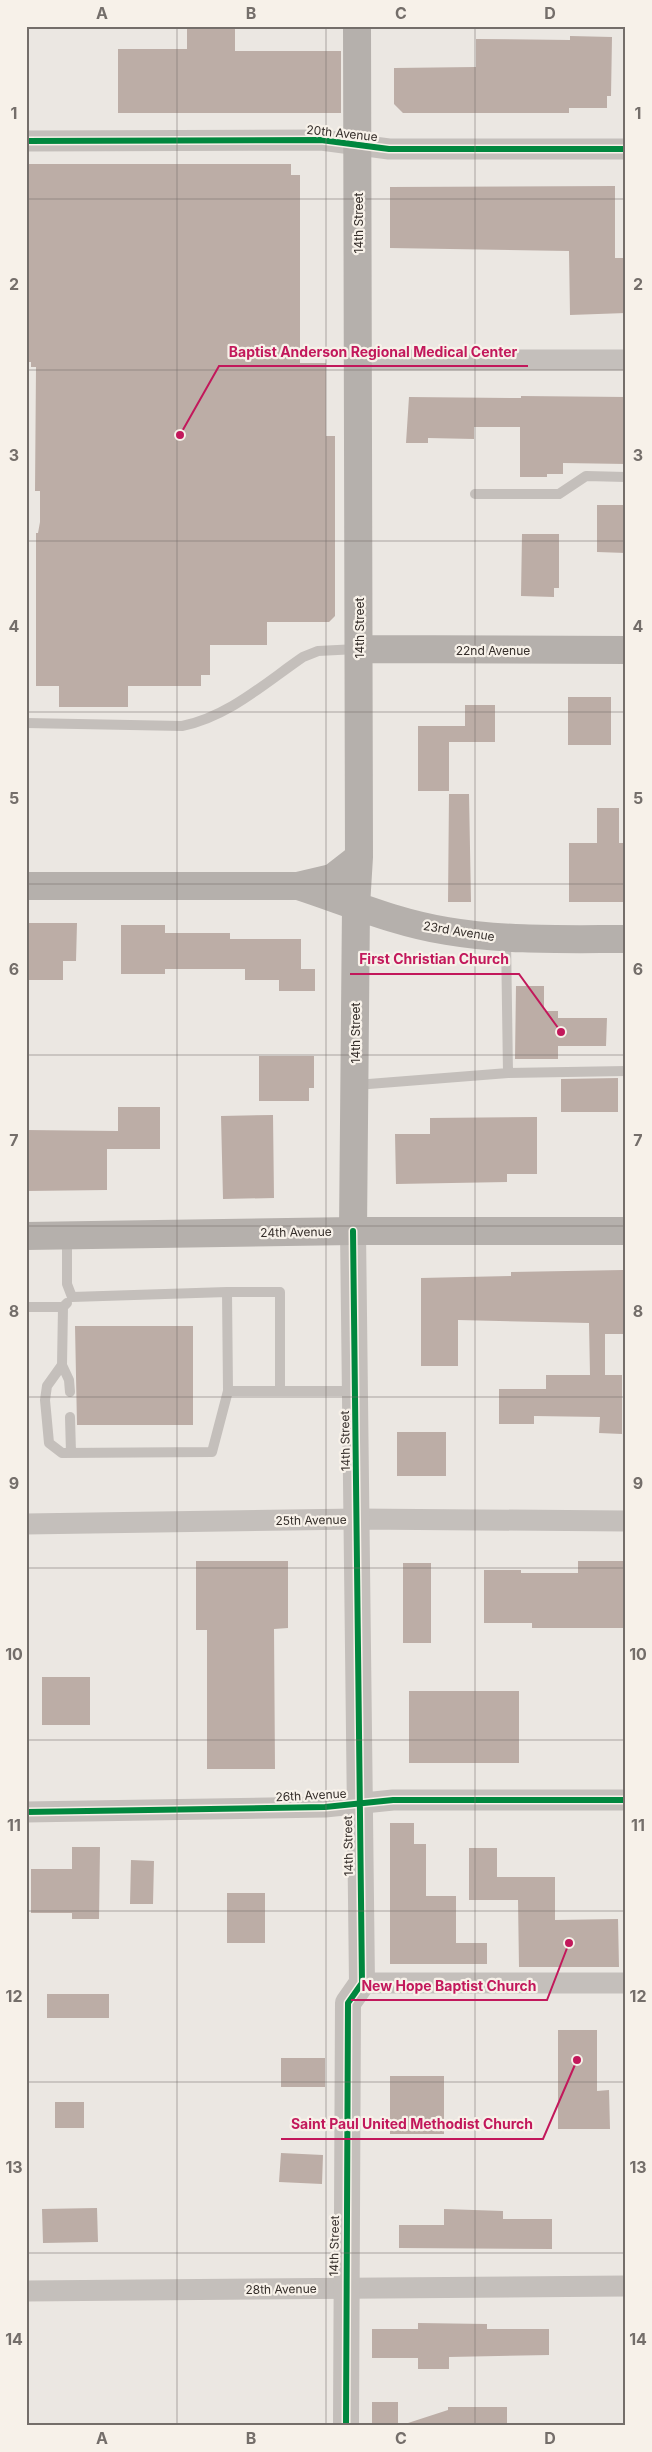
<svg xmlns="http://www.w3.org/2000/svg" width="652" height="2452" font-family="Inter,sans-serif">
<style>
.building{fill:#bcada6}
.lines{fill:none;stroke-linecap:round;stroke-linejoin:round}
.service{stroke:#c4bfbb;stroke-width:10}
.minor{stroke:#c4bfbb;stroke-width:21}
.tertiary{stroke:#c4bfbb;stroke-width:26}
.secondary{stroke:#b5b0ac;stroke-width:28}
.cycleway-casing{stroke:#f7f1e9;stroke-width:9}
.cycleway{stroke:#00873e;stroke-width:6}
.grid{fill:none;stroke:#746e6a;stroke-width:1;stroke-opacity:0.55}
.labels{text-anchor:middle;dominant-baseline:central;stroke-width:4.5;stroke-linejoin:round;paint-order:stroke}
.street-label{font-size:12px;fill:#342d29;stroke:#f7f1e9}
.leader{fill:none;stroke:#c2185b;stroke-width:2}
.callout-dot{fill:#c2185b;stroke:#f7f1e9;stroke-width:2}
.callout-label{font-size:14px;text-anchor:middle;font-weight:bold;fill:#c2185b;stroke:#f7f1e9;stroke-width:4.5;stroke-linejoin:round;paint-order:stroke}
.neatline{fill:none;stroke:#746e6a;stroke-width:2}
.grid-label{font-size:16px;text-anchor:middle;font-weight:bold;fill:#746e6a}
</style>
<rect width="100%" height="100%" fill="#ebe7e2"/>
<!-- building -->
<path class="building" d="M187 26H235V51H341V113H118V49H187Z
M570 36 612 37 611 96H607V108H569V113H403L394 104V68L476 67V39L570 40Z
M26 164H291V175H300V363H326V436H335V616L329 622H267V645H210V675H201V686H128V707H59V686H36V533H38L40 522V491H35L36 367H31V362H27L26 357Z
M615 186V258H626V313L570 315 569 251 390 248V187Z
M521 396 626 397V464L563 463V474H547V477H520V427H474V439L428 438V443H406L409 397 521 398Z
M597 505H626V553L597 552Z
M522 534H559V588H554V597L521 596Z
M568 697H611V745H568Z
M465 705H495V742H449V791H418V726H465Z
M449 794H469L471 902H448Z
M597 808H619V843H623V902H569V843H597Z
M26 923H77L76 961H63V980H26Z
M121 925H165V933H230V939H301V969H315V991H279V980H245V969H165V974H121Z
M516 986H544V1011H558V1018H607L606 1046H558V1059H515Z
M259 1056H314V1088H309V1101H259Z
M618 1078V1112H561V1079Z
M118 1107H160V1149H107V1190L26 1191V1130L118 1131Z
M273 1115 274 1198 223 1199 221 1116Z
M537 1117V1174H507V1182L396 1184 395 1134H430V1118Z
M623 1270V1334H605V1375H622V1434L599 1433 600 1417 534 1416V1424H499V1389H546V1375H590L589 1323 458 1320V1366H421V1278L511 1276V1272Z
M75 1326H193V1425H77Z
M397 1432H446V1476H397Z
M196 1561H288V1628L274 1629 275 1769H207V1630H196Z
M578 1561H625V1628H532V1623H484V1570H521V1573H578Z
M403 1563H431V1643H403Z
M42 1677H90V1725H42Z
M409 1691H519V1763H409Z
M390 1823H414V1844H426V1896H456V1943H487V1964H390Z
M72 1847H100L99 1919H72V1913H31V1869H72Z
M469 1848H497V1877H555V1920L618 1919 619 1967H519L518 1900H469Z
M131 1860 154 1861 153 1904H130Z
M227 1893H265V1943H227Z
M47 1994H109V2018H47Z
M558 2030H597V2091L609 2090 610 2129H558Z
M281 2058H325V2087H281Z
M390 2076H444V2134H390Z
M55 2102H84V2128H55Z
M281 2153 323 2155 322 2184 279 2182Z
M97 2208 98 2242 43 2243 42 2209Z
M444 2209 503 2211V2219H552V2249L399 2248V2225H444Z
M418 2323 487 2324V2329H549V2355L449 2357V2369H418V2358H372V2329H418Z
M372 2402H398V2426H372Z
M448 2407H507V2426H408V2423L448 2410Z"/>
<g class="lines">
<!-- service -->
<path class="service" d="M475 494H559L586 476 626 477
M26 723 182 726C228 717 265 683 303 657L318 651 357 649
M506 939 508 1073
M356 1085 508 1073 626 1071
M67 1236V1284L72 1297 227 1292
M26 1307H63L67 1303
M63 1307 62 1365 47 1386 45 1400 49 1443 62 1453 212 1452 228 1391
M62 1365 69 1380 70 1392
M280 1391V1292H227L228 1391H354
M70 1417 71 1453"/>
<!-- minor -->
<path class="minor" d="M26 141 321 140 389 149H626
M358 360H626
M26 1524 357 1519 626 1521
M26 1812 325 1807 393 1800H626
M362 1983H626
M26 2291 626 2286"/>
<!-- tertiary -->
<path class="tertiary" d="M346 2426 348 2003 362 1983 353 1231"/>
<!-- secondary -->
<path class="secondary" d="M359 649 626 650
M26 886H298L332 878 359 857
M298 886C347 902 396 923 447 931 506 941 566 939 626 939
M353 1231 356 906 359 857 357 26
M26 1236 353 1231H626"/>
<defs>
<path id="cycleway" d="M26 141 321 140 389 149H626
M26 1812 325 1807 393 1800H626
M346 2426 348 2003 362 1983 353 1231"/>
</defs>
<!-- cycleway casing -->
<use href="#cycleway" class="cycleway-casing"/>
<!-- cycleway -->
<use href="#cycleway" class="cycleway"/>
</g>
<!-- grid -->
<path class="grid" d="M177 26V2426M326 26V2426M475 26V2426M26 199H626M26 370H626M26 541H626M26 712H626M26 884H626M26 1055H626M26 1226H626M26 1397H626M26 1568H626M26 1740H626M26 1911H626M26 2082H626M26 2253H626"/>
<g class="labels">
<!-- street labels -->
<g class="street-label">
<text transform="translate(342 133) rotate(6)">20th Avenue</text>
<text transform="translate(358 223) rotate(-90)">14th Street</text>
<text transform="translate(359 628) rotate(-90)">14th Street</text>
<text x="493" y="650">22nd Avenue</text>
<text transform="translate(459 931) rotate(9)">23rd Avenue</text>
<text transform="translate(355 1033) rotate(-90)">14th Street</text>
<text transform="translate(296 1232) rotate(-1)">24th Avenue</text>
<text transform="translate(345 1441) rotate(-91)">14th Street</text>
<text transform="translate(311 1520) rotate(-1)">25th Avenue</text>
<text transform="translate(311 1795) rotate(-3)">26th Avenue</text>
<text transform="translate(348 1846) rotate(-91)">14th Street</text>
<text transform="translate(334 2246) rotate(-89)">14th Street</text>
<text transform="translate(281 2289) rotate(-1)">28th Avenue</text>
</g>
</g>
<!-- callouts -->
<path class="leader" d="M180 435L219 366H528M561 1032L519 974H350M569 1943L547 2000H351M577 2060L543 2139H281"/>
<g class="callout-dot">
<circle cx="180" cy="435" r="5"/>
<circle cx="561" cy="1032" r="5"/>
<circle cx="569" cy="1943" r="5"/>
<circle cx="577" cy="2060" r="5"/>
</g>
<g class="callout-label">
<text x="373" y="357">Baptist Anderson Regional Medical Center</text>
<text x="434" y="964">First Christian Church</text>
<text x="449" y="1991">New Hope Baptist Church</text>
<text x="412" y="2129">Saint Paul United Methodist Church</text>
</g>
<!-- border -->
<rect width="652" height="2452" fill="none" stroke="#f7f1e9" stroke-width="55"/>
<rect x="28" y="28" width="596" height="2396" class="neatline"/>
<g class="grid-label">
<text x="102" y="19">A</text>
<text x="251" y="19">B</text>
<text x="401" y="19">C</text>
<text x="550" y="19">D</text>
<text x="14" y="119">1</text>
<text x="638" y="119">1</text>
<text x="14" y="290">2</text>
<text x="638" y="290">2</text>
<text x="14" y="461">3</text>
<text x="638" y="461">3</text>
<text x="14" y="632">4</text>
<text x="638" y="632">4</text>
<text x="14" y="804">5</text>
<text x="638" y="804">5</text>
<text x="14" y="975">6</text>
<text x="638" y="975">6</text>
<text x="14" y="1146">7</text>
<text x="638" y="1146">7</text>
<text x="14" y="1317">8</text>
<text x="638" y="1317">8</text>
<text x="14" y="1489">9</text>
<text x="638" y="1489">9</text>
<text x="14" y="1660">10</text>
<text x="638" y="1660">10</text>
<text x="14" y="1831">11</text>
<text x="638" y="1831">11</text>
<text x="14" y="2002">12</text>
<text x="638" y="2002">12</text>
<text x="14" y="2173">13</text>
<text x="638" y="2173">13</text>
<text x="14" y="2345">14</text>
<text x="638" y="2345">14</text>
<text x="102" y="2444">A</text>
<text x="251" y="2444">B</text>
<text x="401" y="2444">C</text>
<text x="550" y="2444">D</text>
</g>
</svg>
